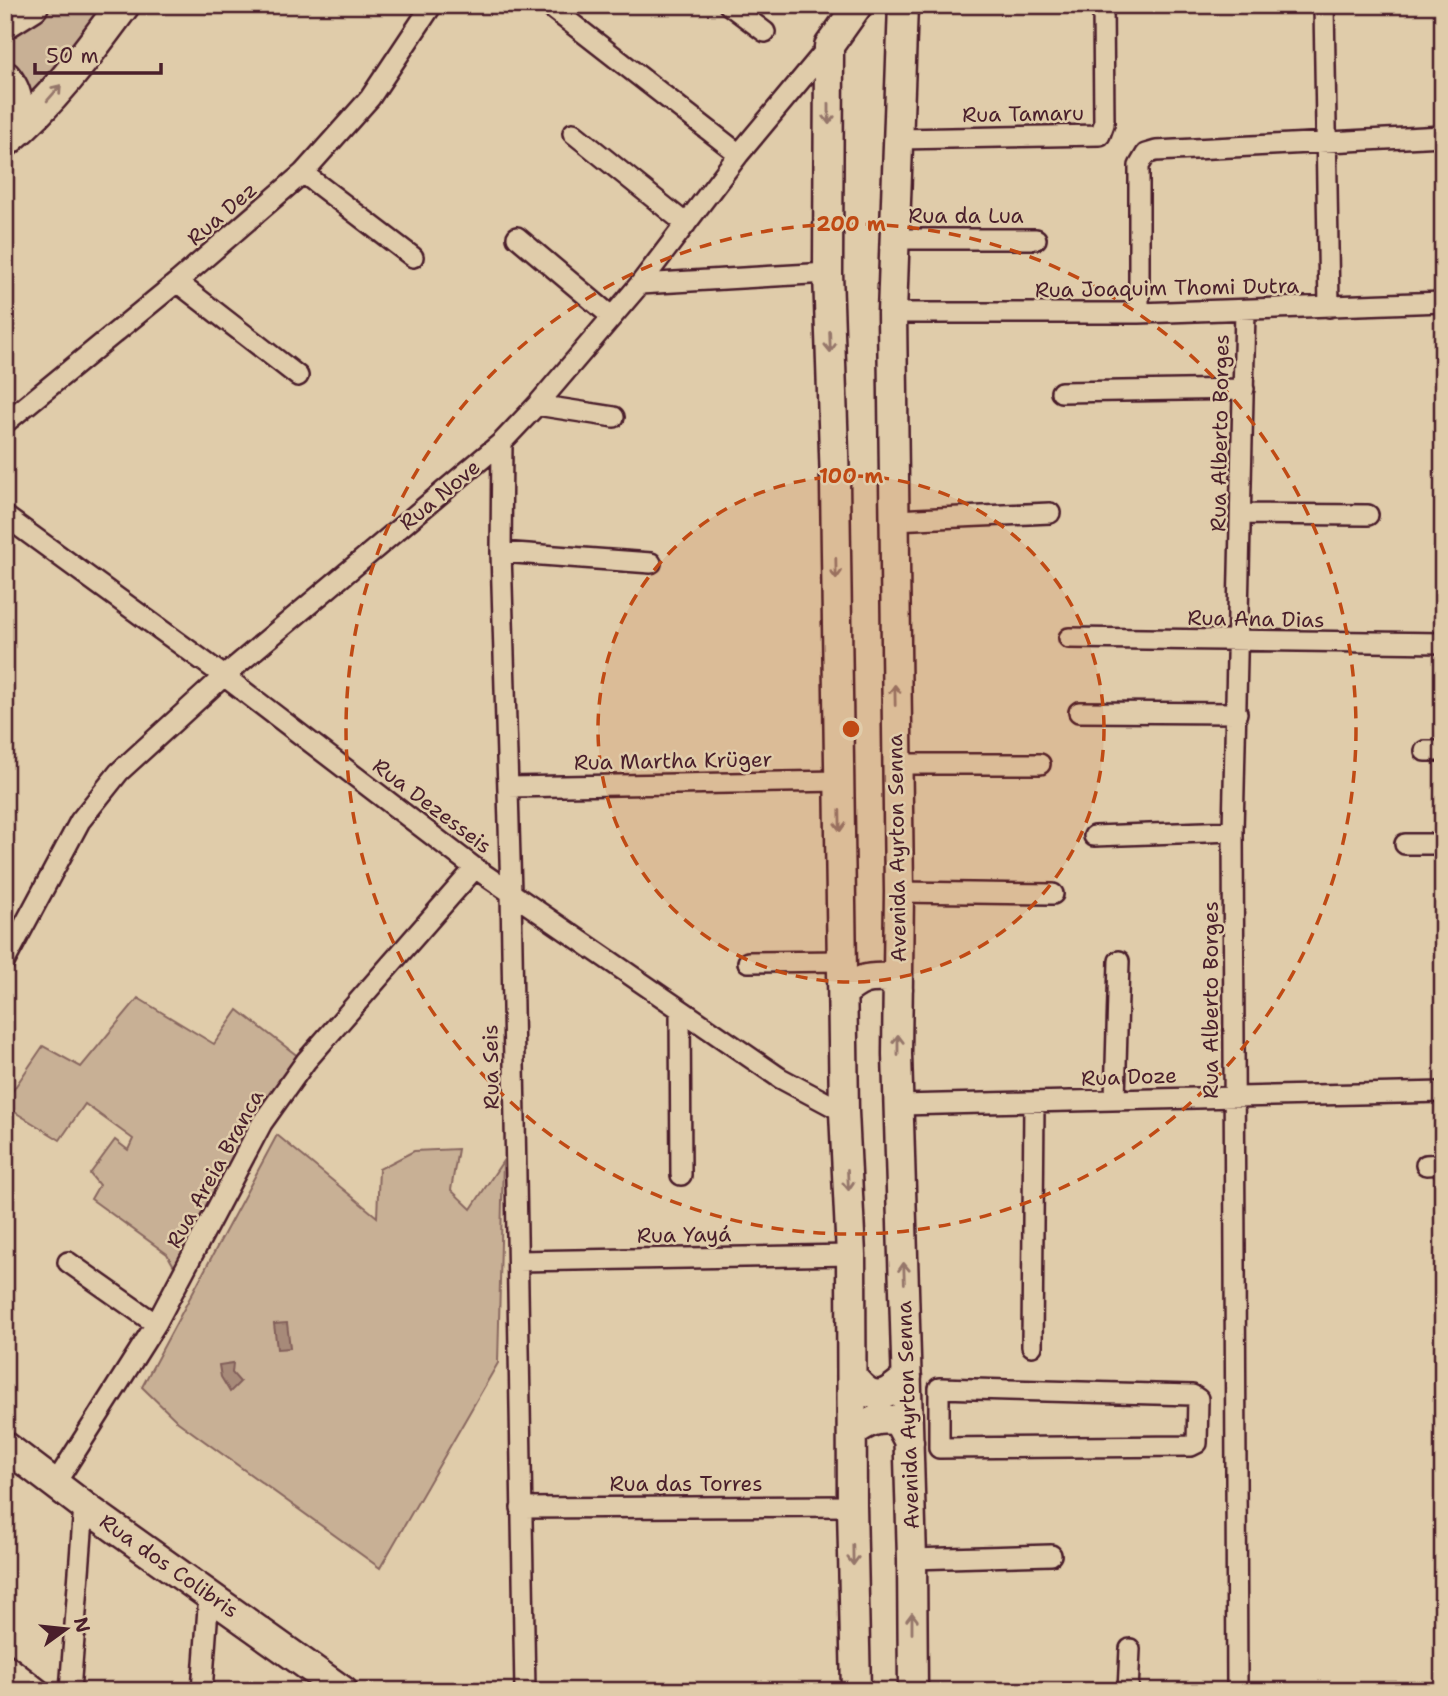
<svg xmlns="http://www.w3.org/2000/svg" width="1448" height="1696" font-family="'Shantell Sans',sans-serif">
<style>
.green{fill:#c8b095;stroke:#896860;stroke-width:2}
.water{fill:#a78a79;stroke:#825f5a;stroke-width:2}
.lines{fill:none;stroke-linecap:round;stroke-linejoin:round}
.street-casing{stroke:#4a1f2b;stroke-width:24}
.secondary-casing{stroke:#4a1f2b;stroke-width:33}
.primary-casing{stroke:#4a1f2b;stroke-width:37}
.street{stroke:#e0ccaa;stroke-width:19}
.secondary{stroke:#e0ccaa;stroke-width:28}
.primary{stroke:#e0ccaa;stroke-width:32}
.oneway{stroke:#95766a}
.ring{fill:none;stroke:#c04a14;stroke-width:3.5;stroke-dasharray:12 9}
.labels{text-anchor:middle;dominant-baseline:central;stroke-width:5;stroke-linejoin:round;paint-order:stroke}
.street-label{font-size:21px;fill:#4a1f2b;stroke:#e0ccaa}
.centre{fill:#c04a14;stroke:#e0ccaa;stroke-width:3.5}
.ring-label{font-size:21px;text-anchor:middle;font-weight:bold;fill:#c04a14;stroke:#e0ccaa;stroke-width:5;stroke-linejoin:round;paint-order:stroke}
</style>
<rect width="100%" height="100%" fill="#e0ccaa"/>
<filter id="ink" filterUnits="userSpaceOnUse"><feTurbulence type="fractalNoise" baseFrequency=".0143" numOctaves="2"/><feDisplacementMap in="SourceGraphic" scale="14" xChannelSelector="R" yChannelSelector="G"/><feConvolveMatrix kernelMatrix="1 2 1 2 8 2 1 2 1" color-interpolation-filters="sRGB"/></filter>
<g filter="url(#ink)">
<!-- green -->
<path class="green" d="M54 5H106L29 99 20 73 5 61V35Z
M138 998 214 1044 238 1010 299 1057 175 1268 167 1254 91 1199 99 1185 90 1174 115 1140 128 1150 133 1139 85 1104 60 1140 5 1106V1102L43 1046 81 1067Z
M277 1135 377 1217 379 1169 414 1151 458 1149 451 1190 471 1209 503 1161 498 1363 380 1568 178 1422 142 1387Z"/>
<!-- water -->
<path class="water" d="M287 1323 290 1348 277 1349 274 1324Z
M233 1363 232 1373 240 1382 230 1392 221 1377 219 1365Z"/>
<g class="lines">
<defs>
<path id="street" d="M548 5 739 154
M729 5 765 32
M1324 5 1329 307
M573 133 686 224
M900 139 1100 135 1104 124 1103 5
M303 173 413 257
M517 237 612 317
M896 239H1036
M177 282 298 376
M640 284 828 273
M892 313H1139L1443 302
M1139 313V166L1146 154 1156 151 1443 136
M1061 392 1244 389
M537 405 614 417
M5 423 177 282 303 173 370 98 432 5
M502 442 501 552 511 893 525 1691
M1241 514 1368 515
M5 516 224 676 475 868 780 1078 844 1112
M894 520 1050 513
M501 552 651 563
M1069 638 1443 643
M1079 712 1237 713
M1425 751H1443
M896 764H1040
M508 787 840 781
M1094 836 1233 831
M1405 844H1443
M899 892 1053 894
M5 961 80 821 119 772 224 676 502 442 537 405 640 284 739 154 829 46
M748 962 843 961
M680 1009 681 1175
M1115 1099 1119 961
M900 1105 1443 1092
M1426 1165 1443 1164
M518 1261 851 1255
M68 1262 156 1324
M1032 1346 1034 1102
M939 1388 1192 1395 1198 1399 1197 1443 1191 1446 939 1448Z
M55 1484 156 1324 262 1123 306 1061 475 868
M521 1508 852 1506
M912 1559 1051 1555
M5 1663 41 1691
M70 1691 84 1506
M202 1691 209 1594
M1128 1691 1130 1649
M1237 1691 1233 831 1245 310"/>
<path id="secondary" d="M903 5 892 313 899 892 897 1054 912 1559 913 1691
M843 993C860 979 865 977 888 978L898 989
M852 1376C872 1403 884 1398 907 1377
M852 1433C868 1421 879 1417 898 1421L909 1442
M5 1446 84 1506 343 1691
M856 1691 852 1506 851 1255 844 1112 835 483 828 273 829 46 858 5"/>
<path id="primary" d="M5 22 32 5
M5 78C21 98 18 120 5 141
M5 141C52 102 87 54 123 5"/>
</defs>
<!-- street casing -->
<use href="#street" class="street-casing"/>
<!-- secondary casing -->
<use href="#secondary" class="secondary-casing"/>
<!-- primary casing -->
<use href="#primary" class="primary-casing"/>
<!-- street -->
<use href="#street" class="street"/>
<!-- secondary -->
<use href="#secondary" class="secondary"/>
<!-- primary -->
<use href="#primary" class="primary"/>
</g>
<!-- one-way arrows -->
<defs><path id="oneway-shaft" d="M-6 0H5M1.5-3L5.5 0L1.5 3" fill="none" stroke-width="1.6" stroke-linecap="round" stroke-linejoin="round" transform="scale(1.75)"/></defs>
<g class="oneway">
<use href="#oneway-shaft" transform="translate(54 93) rotate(-49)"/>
<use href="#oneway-shaft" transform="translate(829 114) rotate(90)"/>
<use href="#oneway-shaft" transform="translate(830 342) rotate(88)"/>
<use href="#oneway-shaft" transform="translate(836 569) rotate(89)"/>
<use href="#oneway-shaft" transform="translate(895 695) rotate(-91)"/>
<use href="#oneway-shaft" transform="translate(840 821) rotate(89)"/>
<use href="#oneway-shaft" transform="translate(898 1045) rotate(-90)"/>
<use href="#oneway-shaft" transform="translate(848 1180) rotate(87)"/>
<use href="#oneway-shaft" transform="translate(904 1273) rotate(-92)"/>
<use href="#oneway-shaft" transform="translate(853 1555) rotate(89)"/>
<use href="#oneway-shaft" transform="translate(912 1623) rotate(-90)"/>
</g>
</g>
<!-- distance rings -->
<circle cx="851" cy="729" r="253" fill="#c04a14" fill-opacity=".12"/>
<g class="ring">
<circle cx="851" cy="729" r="253"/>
<circle cx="851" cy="729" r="505"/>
</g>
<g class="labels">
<!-- street labels -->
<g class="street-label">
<text transform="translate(1023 114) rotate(-1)">Rua Tamaru</text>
<text transform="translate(222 214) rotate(-41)">Rua Dez</text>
<text x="966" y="216">Rua da Lua</text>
<text transform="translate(1167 288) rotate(-1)">Rua Joaquim Thomi Dutra</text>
<text transform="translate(1220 433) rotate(-89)">Rua Alberto Borges</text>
<text transform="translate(440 495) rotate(-40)">Rua Nove</text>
<text transform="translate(1256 619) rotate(1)">Rua Ana Dias</text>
<text transform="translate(673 761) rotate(-1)">Rua Martha Krüger</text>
<text transform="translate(432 806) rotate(37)">Rua Dezesseis</text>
<text transform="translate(897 848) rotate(-91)">Avenida Ayrton Senna</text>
<text transform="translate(1211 1000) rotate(-90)">Rua Alberto Borges</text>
<text transform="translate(491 1067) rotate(-91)">Rua Seis</text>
<text transform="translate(1129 1077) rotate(-2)">Rua Doze</text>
<text transform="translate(215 1169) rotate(-61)">Rua Areia Branca</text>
<text transform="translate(684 1235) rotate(-1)">Rua Yayá</text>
<text transform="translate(908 1415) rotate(-92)">Avenida Ayrton Senna</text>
<text x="686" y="1484">Rua das Torres</text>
<text transform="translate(169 1566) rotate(35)">Rua dos Colibris</text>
</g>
</g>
<circle cx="851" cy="729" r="10" class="centre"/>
<g class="ring-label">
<text x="851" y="231">200 m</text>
<text x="851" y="483">100 m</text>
</g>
<!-- margin -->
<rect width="1448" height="1696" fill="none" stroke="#e0ccaa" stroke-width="28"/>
<rect x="14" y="14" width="1420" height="1668" fill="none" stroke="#4a1f2b" stroke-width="2.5" filter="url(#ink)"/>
<!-- north arrow -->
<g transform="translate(66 1629) rotate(75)" stroke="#e0ccaa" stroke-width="5" paint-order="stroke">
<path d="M0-5L12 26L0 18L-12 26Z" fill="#4a1f2b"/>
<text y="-10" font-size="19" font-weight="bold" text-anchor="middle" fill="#4a1f2b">N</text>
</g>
<!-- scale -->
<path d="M35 63v10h126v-10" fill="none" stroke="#4a1f2b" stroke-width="3.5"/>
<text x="46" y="63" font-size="21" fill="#4a1f2b" stroke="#e0ccaa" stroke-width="5" paint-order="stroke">50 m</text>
</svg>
